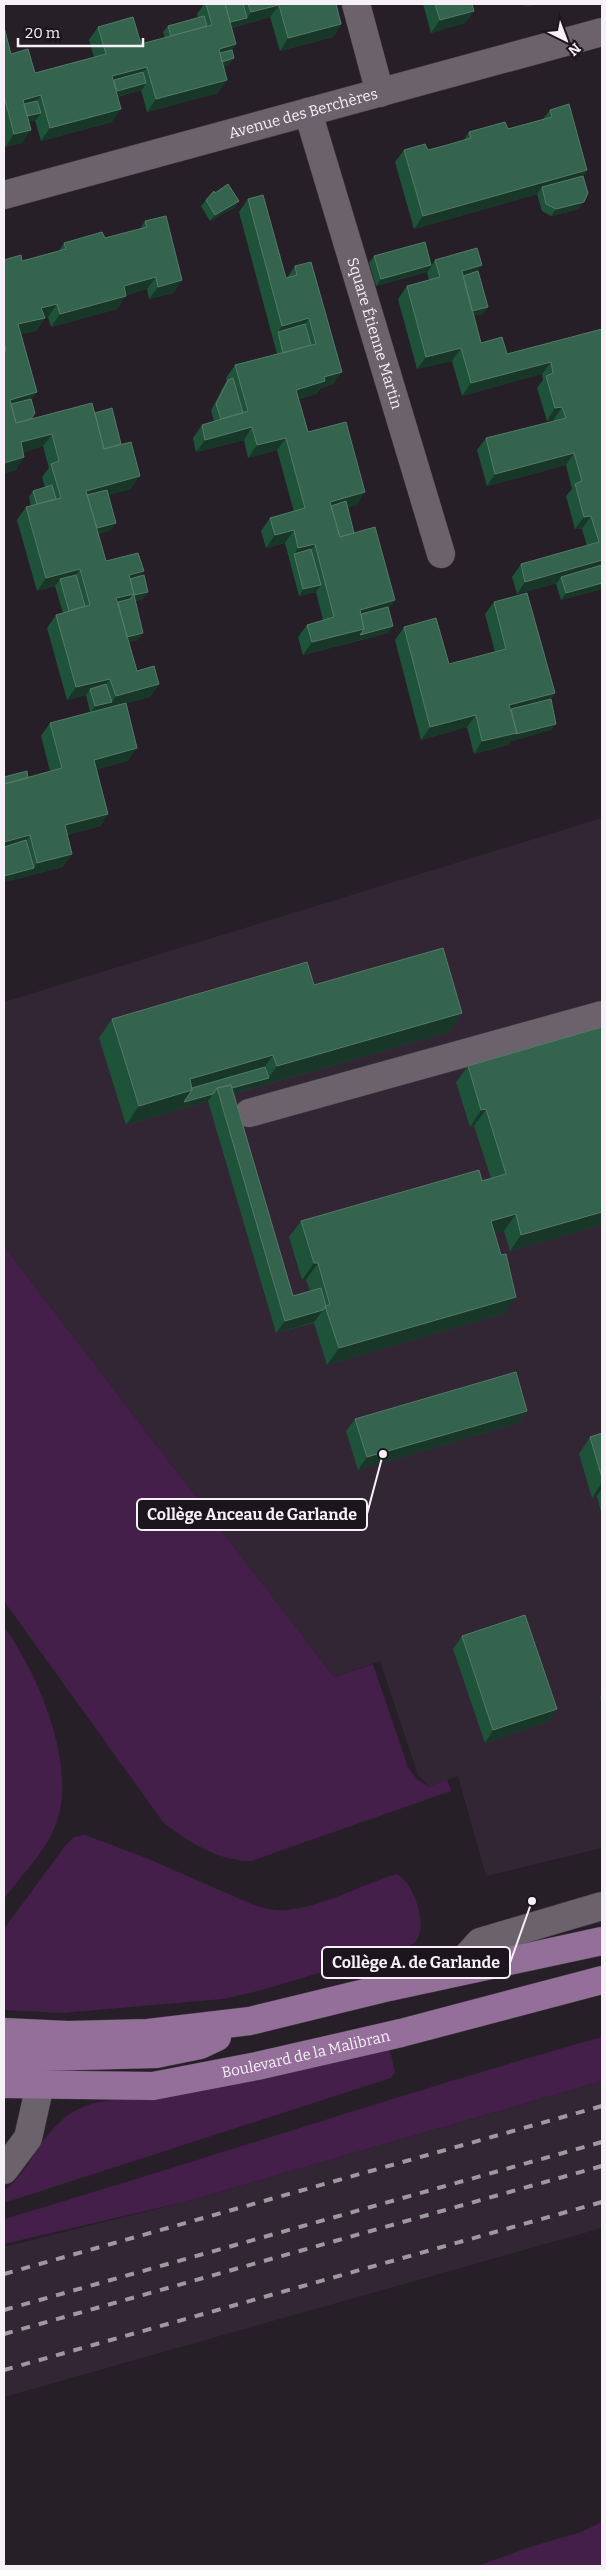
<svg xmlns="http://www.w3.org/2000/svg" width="606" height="2570" font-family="Bitter,serif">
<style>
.built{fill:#322634}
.green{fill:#431f49}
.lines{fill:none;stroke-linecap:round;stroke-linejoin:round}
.minor-casing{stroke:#423b43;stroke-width:29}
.major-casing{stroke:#423b43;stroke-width:29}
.minor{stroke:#6b626c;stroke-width:28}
.major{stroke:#946f9a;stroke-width:28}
.rail{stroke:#9e989f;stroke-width:4;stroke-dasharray:9 9;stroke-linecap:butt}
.wall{fill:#1e5339}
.shaded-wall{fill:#183729}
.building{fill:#35644e;stroke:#547a68}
.labels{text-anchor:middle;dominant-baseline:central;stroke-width:4;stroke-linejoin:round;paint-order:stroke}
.street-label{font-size:15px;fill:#f6f1f7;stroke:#1c151e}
.leader{fill:none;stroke:#f6f1f7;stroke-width:2}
.callout-dot{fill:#f6f1f7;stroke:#1c151e;stroke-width:2}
.callout{fill:#1c151e;stroke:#f6f1f7;stroke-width:2}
.callout-label{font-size:16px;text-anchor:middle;font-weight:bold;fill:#f6f1f7}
</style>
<rect width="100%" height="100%" fill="#261f27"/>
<!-- built -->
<path class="built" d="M602 818V1848L486 1876 458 1776 429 1787 418 1775 380 1661 334 1677 4 1246V1002Z
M602 2081V2228L4 2397V2247L184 2202Z"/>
<!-- green -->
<path class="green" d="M4 1246 334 1677 373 1664 408 1767 417 1779 429 1787 447 1779 451 1791 251 1861C218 1861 188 1842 163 1822L4 1601Z
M4 1627C38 1672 78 1768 56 1824 46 1851 21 1876 4 1899Z
M85 1835 144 1857 254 1905C264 1908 274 1911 285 1910 323 1907 360 1885 396 1874 413 1880 429 1926 416 1941 414 1944 409 1946 406 1947L262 1990 223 1999 62 2013 4 2010V1929L65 1846 74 1837Z
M602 2037V2081L184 2202 4 2244V2219C204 2160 401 2093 602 2037Z
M390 2050 395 2073 391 2078 4 2203V2191C34 2167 38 2134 73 2112 101 2094 158 2099 192 2093 258 2081 324 2065 390 2050Z
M602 2522V2566H477L533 2546 581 2532Z"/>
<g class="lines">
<defs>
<g id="minor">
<path d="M356 4 380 93"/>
<path id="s1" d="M308 112 441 554"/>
<path id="s2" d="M4 195 602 32"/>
<path d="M249 1113 602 1015"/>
<path d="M452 1973 480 1942 602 1906"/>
<path d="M4 2170 28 2138 40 2085"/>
</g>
<g id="major">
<path d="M4 2032 68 2035 148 2033 250 2021 389 1987 602 1941"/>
<path d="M4 2058 156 2054 200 2045 217 2037"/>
<path id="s3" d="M4 2084 153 2086 257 2066 401 2033 602 1980"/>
</g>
</defs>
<!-- minor casing -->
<use href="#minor" class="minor-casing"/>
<!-- major casing -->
<use href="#major" class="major-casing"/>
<!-- minor -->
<use href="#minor" class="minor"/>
<!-- major -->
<use href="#major" class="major"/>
<!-- rail -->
<path class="rail" d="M4 2274 602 2106
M4 2310 602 2142
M4 2334 602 2166
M4 2370 602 2202"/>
</g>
<!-- wall -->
<path class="wall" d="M204 4H336L341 24 333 37 280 51 270 17 232 28 236 44 232 50 229 65 223 67 218 93 147 112 141 90 118 97 112 122 41 141 35 120 29 121 22 143 5 147 4 142V27L11 54 35 73 94 57 89 40 98 27 141 44 165 38 163 32 168 26 198 18 197 14Z
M423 4H472L474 11 465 23 431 33Z
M550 110 587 170 583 176 579 209 551 216 542 211 537 194 414 229 395 162 404 150H428L464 140 469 132 508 129 543 119Z
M215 193 239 201 234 208 210 221 201 206 206 200Z
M248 199 286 278H287L295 266 342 372 333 384 321 388 316 394 298 399 308 432 357 505 348 507 354 533 389 609 388 633 303 655 298 637 307 625 323 620 316 592 299 596 285 543 266 548 261 531 270 518 294 512 277 450 248 458 244 440 196 452 193 438 202 425 214 421 211 411 223 387 227 381 226 378 235 365 277 354 239 212Z
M145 221 182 280 173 293 149 299 147 289 126 295 117 309 51 327 48 317 45 318 36 331 21 334 37 392 31 400V419L95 413 131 489 108 495 111 530 98 534 106 561 140 576 148 592 143 599 135 601 138 640 129 642 137 671 159 684 150 697 126 703 128 761 96 769 108 814 100 826 67 835 63 867 4 882 28 778 50 771 41 736 50 723 90 712 86 695 67 700 47 628 56 615 63 613 55 586 37 591 17 520 26 507 31 506 29 497 33 491 45 487 42 477 49 468 43 446 23 452 16 470 4 473V260L22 261 59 251 64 243 105 238 140 229Z
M374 256 427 272 376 286 369 263Z
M435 260 478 271 488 307 483 314 474 316 481 343 507 354 602 329V589L561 600 556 584 557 583 517 594 512 577 521 564 587 546 582 529H575L566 496 572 489 566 465 487 486 477 450 486 438 554 421V419L547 421 537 388 543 380 542 374 462 396 452 361 417 369 398 299 407 286 429 280 427 272Z
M494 602 555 693 551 699 556 724 551 730 511 741 508 745 474 754 467 727 421 740 395 640 404 627 449 664 495 652 485 614Z
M314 985 462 1013 449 1032 233 1094 293 1296 310 1291 306 1280H302L289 1237 301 1221 491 1178 474 1126 470 1127 456 1082 468 1066 602 1225 510 1251 504 1231 495 1233 505 1313 327 1365 314 1323 276 1333 208 1101 126 1125 99 1038 112 1019Z
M527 1411 518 1423 358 1470 346 1431 355 1419Z
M602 1433V1516L597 1496 592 1498 579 1454 590 1437Z
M462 1636 557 1709 548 1722 485 1743 453 1649Z
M602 1694V1703L600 1697Z"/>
<!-- shaded-wall -->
<path class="shaded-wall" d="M526 4H538L523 8Z
M279 5 270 17 220 31 225 24 247 18 251 12Z
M474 11 465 23 431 33 440 20Z
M341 24 333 37 280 51 288 38Z
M236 44 227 57 215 55 219 49Z
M234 58 229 65 212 70 217 63Z
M147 67 138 79 110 87 112 76Z
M227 80 218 93 147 112 156 99Z
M146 83 142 90 106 100 111 93Z
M41 95 32 108 20 111 23 100Z
M121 109 112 122 41 141 50 128Z
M41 113 36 120 17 124 22 117Z
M31 130 22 143 5 147 14 134Z
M587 170 579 183 542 187 537 194 414 229 423 216Z
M239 201 234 208 210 221 215 215Z
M584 202 579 209 551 216 556 209Z
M431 265 427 272 376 286 381 279Z
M482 265 473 278 458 277 462 271Z
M156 277 147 289 115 299 124 286Z
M182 280 173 293 149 299 158 287Z
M126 296 117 309 51 327 60 314Z
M57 304 48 317 32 321 41 308Z
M488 307 483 314 463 319 467 312Z
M45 318 36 331 9 337 18 324Z
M309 318 300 331 278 332 282 326Z
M461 348 452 361 417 369 426 357Z
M551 362 542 374 462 396 471 383Z
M342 372 333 384 321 388 316 394 287 403 296 390 324 377Z
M37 392 28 405 6 406 10 400Z
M562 407 554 419 547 421 555 408Z
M252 427 244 440 196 452 205 440Z
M52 434 43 446 12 455 21 442Z
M286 438 277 450 248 458 257 445Z
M574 453 566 465 487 486 495 474Z
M24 457 16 470 4 473V463Z
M140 476 131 489 84 502 86 491Z
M365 492 357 505 327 513 330 502Z
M591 516 582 529H575L584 517Z
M116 523 111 530 86 537 91 530Z
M294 530 285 543 266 548 275 535Z
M315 544 307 556 294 554 298 548Z
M602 560V570L561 577 557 583 517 594 525 582Z
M80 569 71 582 60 579 55 586 37 591 46 578Z
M144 571 135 583 125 580 129 575Z
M602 583V589L561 600 566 593Z
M321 585 316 592 299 596 303 589Z
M148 592 143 599 129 602 134 595Z
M134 594 125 606 114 609 116 598Z
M395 600 386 613 356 615 360 610Z
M393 626 388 633 356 641 360 635Z
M364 629 356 641 303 655 312 642Z
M143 633 138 640 117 646 122 639Z
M110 679 102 691 90 689 86 695 67 700 76 687Z
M159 684 150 697 91 713 95 706 112 702 116 696Z
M555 693 546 706 505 711 509 705Z
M476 715 467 727 421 740 430 727Z
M556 724 551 730 511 741 508 745 474 754 482 741Z
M137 748 128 761 85 773 94 760Z
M108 814 100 826 56 838 65 825Z
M30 835 21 847 4 852V842Z
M72 854 63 867 4 882V876L34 868 37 863Z
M462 1013 449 1032 264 1085 277 1066Z
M273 1055 260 1074 190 1094H213L208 1101 126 1125 139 1106 190 1079Z
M269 1078 264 1085 219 1098 218 1092Z
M486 1109 474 1126 470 1127 481 1110Z
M602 1212V1225L510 1251 521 1235Z
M516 1214 504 1231 480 1237 491 1221Z
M314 1263H318L306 1280H302Z
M516 1297 505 1313 327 1365 339 1348Z
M323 1310 314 1322 276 1333 285 1321Z
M527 1411 518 1423 358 1470 367 1457Z
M602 1482V1488L597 1496 592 1498Z
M557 1709 548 1722 485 1743 493 1730Z"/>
<!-- building -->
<path class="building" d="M206 4H225L236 44 219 49 227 80 156 99 147 67 112 76 121 109 50 128 41 95 23 100 31 130 14 134 4 96V27L11 54 28 49 35 73 106 54 98 27 133 17 141 44 212 25Z
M225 4H243L247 18 230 22Z
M248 4H336L341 24 288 38 279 5 251 12Z
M435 4H472L474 11 440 20Z
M204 16 207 26 171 36 168 26Z
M232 50 234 58 222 62 220 53Z
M143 72 146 83 117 91 114 80Z
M37 101 41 113 27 116 24 104Z
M569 104 587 170 423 216 404 150 425 144 428 150 447 145 471 138 469 132 505 122 508 129 552 117 550 110Z
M583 176 588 193 584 202 556 209 546 204 542 187Z
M228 184 239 201 215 215 206 200 214 191 215 193Z
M263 195 286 278 297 275 295 266 311 262 342 372 324 377 325 381 296 390 308 432 346 422 365 492 330 502 340 537 375 527 395 600 360 610 364 629 312 642 307 625 334 617 315 544 298 548 294 530 275 535 270 518 305 508 286 438 257 445 252 427 205 440 202 425 248 411 235 365 316 344 309 318 282 326 248 199Z
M166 216 182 280 158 287 156 277 124 286 126 296 60 314 57 304 41 308 45 318 18 324 37 392 10 400 16 423 92 403 104 449 131 442 140 476 86 491 106 561 138 553 144 571 129 575 134 594 116 598 137 671 154 666 159 684 116 696 110 679 76 687 56 615 90 605 80 569 46 578 26 507 61 498 51 464 59 461 52 434 21 442 24 457 4 463V351H6L4 341V260L21 255 22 261 66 249 64 243 102 232 105 238 147 227 145 221Z
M425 242 431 265 381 279 374 256Z
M477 248 482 265 462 271 481 343 502 337 507 354 602 329V560L525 582 521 564 599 542 591 516 584 517 575 484 582 481 574 453 495 474 486 438 566 418 562 407 555 408 546 376 553 373 551 362 471 383 461 348 426 357 407 286 440 277 435 260Z
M478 271 488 307 472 311 463 276Z
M305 324 311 345 283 353 278 332Z
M233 378 243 413 221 419 216 404 228 380Z
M31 399 35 413 31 419 16 423 11 404Z
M112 408 121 444 104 449 95 413Z
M52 485 56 499 37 504 33 491Z
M107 490 116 523 97 528 87 495Z
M346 501 354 533 340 537 331 506Z
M311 549 321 585 303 589 294 554Z
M602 565V583L566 593 561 577Z
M76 575 85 606 69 611 60 579Z
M144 575 148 592 134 595 143 633 127 637 118 602 130 599 134 594 130 579Z
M527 593 555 693 509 705 517 733 482 741 476 715 430 727 404 627 436 618 449 664 506 649 494 602Z
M388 607 393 626 360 635 364 629 361 614Z
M106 684 112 702 95 706 90 689Z
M551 699 556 724 516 734 517 733 511 709Z
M126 703 137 748 94 760 108 814 65 825 72 854 37 863 30 835 4 842V783V784L62 768 50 723Z
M27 771 28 778 4 784V777Z
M26 840 34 868 4 876V847Z
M443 948 462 1013 277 1066 273 1055 190 1079 192 1090 139 1106 112 1019 307 962 314 985Z
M602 1027V1212L521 1235 516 1214 491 1221 501 1255 506 1254 516 1297 339 1348 325 1306 330 1305 318 1263H314L301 1221 479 1170 482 1181 506 1174 486 1109 481 1110 468 1066Z
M265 1067 269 1078 232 1088 231 1085 217 1088 213 1094 184 1102 192 1090V1088Z
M231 1085 293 1296 321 1288 326 1306 323 1310 285 1321 217 1088Z
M516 1372 527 1411 367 1457 355 1419Z
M602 1433V1478L590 1437Z
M525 1615 557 1709 493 1730 462 1636Z"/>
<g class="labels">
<!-- street labels -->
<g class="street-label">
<text stroke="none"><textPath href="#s2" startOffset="310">Avenue des Berchères</textPath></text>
<text stroke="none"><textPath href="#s1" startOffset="231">Square Étienne Martin</textPath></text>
<text stroke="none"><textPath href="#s3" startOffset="305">Boulevard de la Malibran</textPath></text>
</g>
</g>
<!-- callouts -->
<path class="leader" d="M383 1454L367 1514M532 1901L510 1963"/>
<g class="callout-dot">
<circle cx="383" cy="1454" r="5"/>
<circle cx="532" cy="1901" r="5"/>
</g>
<g class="callout">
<rect x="137" y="1499" width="230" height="31" rx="5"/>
<rect x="322" y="1947" width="188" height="31" rx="5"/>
</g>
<g class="callout-label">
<text x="252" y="1520">Collège Anceau de Garlande</text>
<text x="416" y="1968">Collège A. de Garlande</text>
</g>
<!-- border -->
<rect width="606" height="2570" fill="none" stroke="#f6f1f7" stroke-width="10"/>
<!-- north arrow -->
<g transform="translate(566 40) rotate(138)" stroke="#1c151e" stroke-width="4" paint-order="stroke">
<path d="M0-4L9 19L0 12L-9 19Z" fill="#f6f1f7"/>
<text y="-8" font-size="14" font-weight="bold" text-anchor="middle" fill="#f6f1f7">N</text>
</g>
<!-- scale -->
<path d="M18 38v8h125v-8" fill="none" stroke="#f6f1f7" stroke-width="2.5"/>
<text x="25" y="38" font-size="15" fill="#f6f1f7" stroke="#1c151e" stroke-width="4" paint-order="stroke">20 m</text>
</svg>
